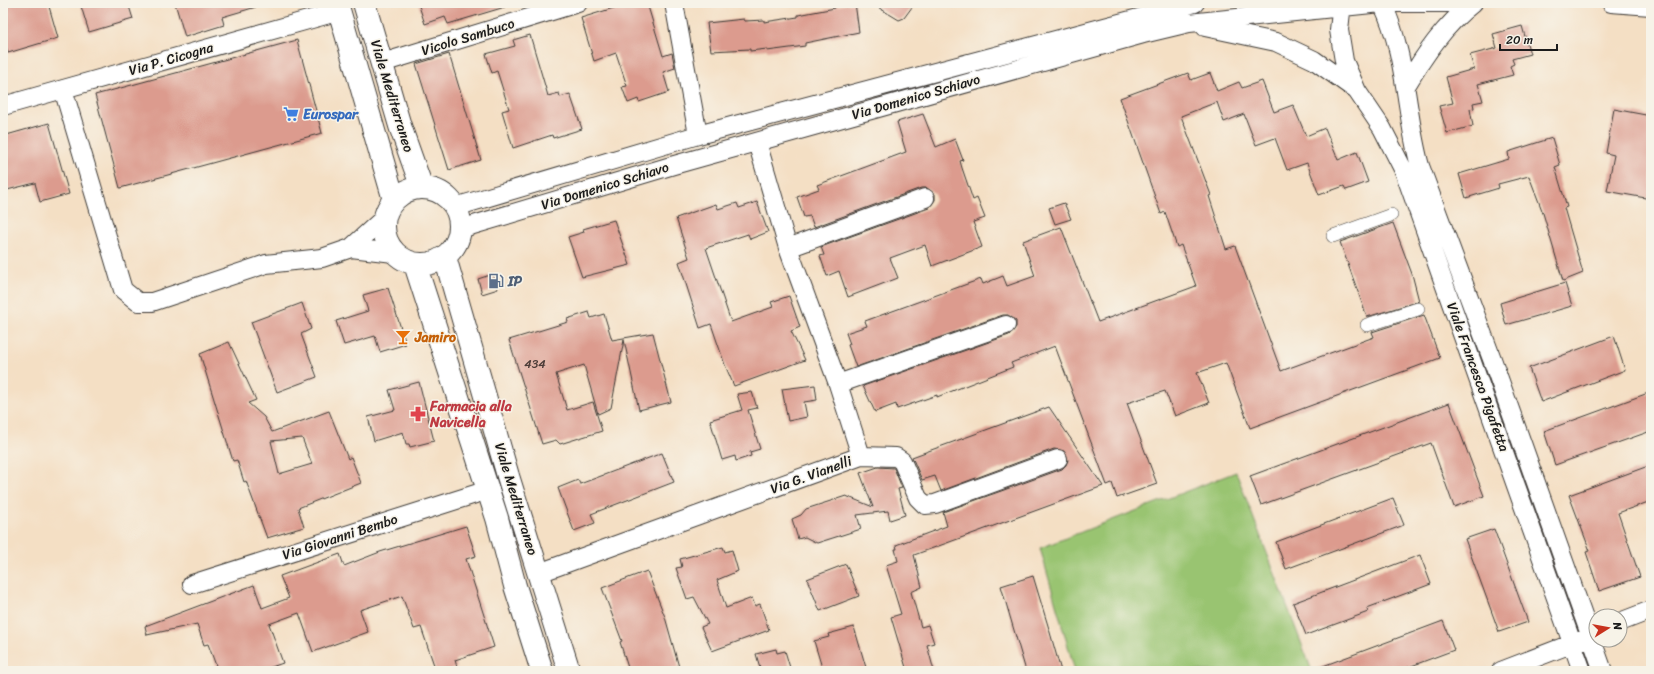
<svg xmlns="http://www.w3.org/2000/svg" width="1654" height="674" font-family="Sriracha,sans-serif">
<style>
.green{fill:#99c471;stroke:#5a7046}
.building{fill:#dc9b8e;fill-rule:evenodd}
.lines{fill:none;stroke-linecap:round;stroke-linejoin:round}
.pedestrian-casing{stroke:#3c3935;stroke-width:14}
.minor-casing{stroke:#3c3935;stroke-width:20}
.tertiary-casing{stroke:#3c3935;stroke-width:24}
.pedestrian{stroke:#fff;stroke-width:13}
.minor{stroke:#fff;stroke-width:18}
.tertiary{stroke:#fff;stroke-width:22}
.labels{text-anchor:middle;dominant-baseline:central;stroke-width:3;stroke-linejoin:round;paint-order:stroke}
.number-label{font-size:12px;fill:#4c3c38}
.street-label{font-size:14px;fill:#1c1c1c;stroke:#f7f3e8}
.shop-label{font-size:14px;font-weight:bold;fill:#366cbe;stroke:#f7f3e8;text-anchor:start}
.service-label{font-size:14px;font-weight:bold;fill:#4e5e75;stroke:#f7f3e8;text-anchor:start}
.food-label{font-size:14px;font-weight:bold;fill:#c56008;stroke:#f7f3e8;text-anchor:start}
.health-label{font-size:14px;font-weight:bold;fill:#be3a42;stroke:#f7f3e8;text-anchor:start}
</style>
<rect width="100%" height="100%" fill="#f7f3e8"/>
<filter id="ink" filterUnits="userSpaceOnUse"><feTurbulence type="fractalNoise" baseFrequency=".025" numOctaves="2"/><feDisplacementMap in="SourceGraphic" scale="8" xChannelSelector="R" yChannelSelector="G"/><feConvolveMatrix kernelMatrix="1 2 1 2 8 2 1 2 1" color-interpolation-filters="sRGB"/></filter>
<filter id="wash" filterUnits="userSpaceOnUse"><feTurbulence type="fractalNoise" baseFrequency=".012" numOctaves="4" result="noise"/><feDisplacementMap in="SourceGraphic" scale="16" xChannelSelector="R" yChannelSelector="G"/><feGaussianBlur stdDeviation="0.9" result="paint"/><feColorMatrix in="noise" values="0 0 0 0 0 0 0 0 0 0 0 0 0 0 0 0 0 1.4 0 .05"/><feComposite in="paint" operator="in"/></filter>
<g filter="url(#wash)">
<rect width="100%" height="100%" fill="#f4dfc4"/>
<!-- green -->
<path class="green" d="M1236 472 1312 671H1075L1040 548Z"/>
<g id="blocks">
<!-- building -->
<path class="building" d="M15 3H48L58 38 8 53 3 35V7Z
M80 3H128L133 19 89 32Z
M175 3H256V7L222 17 224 25 185 37Z
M418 3H504L505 7 448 24 445 17 425 24Z
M630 3H647L663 56 672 53 675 68 663 72 669 92 639 102 638 99 628 103 622 87 627 86 616 53 594 61 581 18Z
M855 3 859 32 805 43V46L767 51V49L750 51V49L711 51 707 23 744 19 745 21 764 20V22L798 17V15L835 8V6Z
M871 3H915L904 18 899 20Z
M1522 26 1530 54 1512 59 1514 64 1510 66 1513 75 1478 84 1483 101 1473 103 1474 108 1470 109 1473 126 1447 133 1439 106 1453 103 1446 77 1474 69 1470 55 1497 48 1493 34Z
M530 35 548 96 559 93 560 97 570 94 582 129 553 138 552 135 513 148 502 111 509 109 497 71 492 73 486 54 515 46 513 40Z
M297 40 322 133 120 188 95 95Z
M449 54 481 160 449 170 416 64Z
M1188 73 1191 80 1210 73 1217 91 1239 82 1242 88 1262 81 1274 112 1293 105 1306 136 1325 128 1338 160 1357 152 1368 182 1346 190 1344 186 1319 195 1307 163 1287 170 1275 138 1256 145 1244 114 1224 122 1217 102 1181 116 1211 195 1209 196 1226 249 1235 246 1281 371 1374 337 1372 332 1424 315 1440 358 1250 428 1226 363 1197 373 1209 403 1175 416 1165 391 1127 403 1157 484 1117 498 1112 483 1107 485 1055 346 1011 363 1013 367 937 397V395L897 409 896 404 875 412 863 386 1009 335 1016 327V321L1008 315H1003L856 367 848 345 850 344 846 333 867 326 865 321 981 279 983 284 1003 276 1007 286 1035 276 1023 241 1061 227 1098 322 1196 286 1181 245 1177 247 1165 212 1161 214 1120 98Z
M1614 109 1651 116V199L1607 191 1614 155 1606 153Z
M923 114 936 147 955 139 963 160 960 161 962 168 973 200 977 198 985 218 973 222 982 247 932 266 925 245 890 258 898 278 848 297 839 271 827 276 820 256 824 255 821 247 929 208 935 200V194L927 188H921L814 227 810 216 804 217 797 197 819 189 817 185 906 152 897 122Z
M49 123 69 194 40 202 35 183 3 191V136Z
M1552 138 1560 165 1555 167 1567 207 1564 208 1583 273 1563 281 1543 213 1529 176 1498 184 1499 188 1466 198 1459 174 1509 159 1508 152Z
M757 202 768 232 750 239 748 234 706 248 731 322 773 307 771 302 789 296 800 327 791 331 805 360 734 386 725 365 711 324 700 328 679 262 689 258 676 218 716 204 718 209 737 203 739 208Z
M1064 203 1071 219 1055 224 1049 208Z
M614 220 630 265 582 277 568 237 584 232 583 229Z
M1393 223 1412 274 1419 301 1367 317 1340 242Z
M493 274 498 289 482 294 478 279Z
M1565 283 1572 306 1506 325 1500 303Z
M388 288 406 344 380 352 375 336 344 345 336 321 368 311 363 295Z
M302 303 311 329 301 334 317 377 277 392 251 322Z
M589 312 591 318 604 314 612 340 653 333 671 402 639 410 624 340 611 408 598 414 584 365 556 374 567 410 593 402 602 431 560 444 556 440 542 444 509 340 568 322 567 319Z
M1614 336 1625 370 1541 402 1529 368Z
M229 342 256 400 248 403 264 417 272 432 329 411 348 459 351 457 361 483 298 508 304 527 267 538 246 481 244 482 237 460 233 461 200 354ZM302 438 312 464 279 474 271 441Z
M419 382 434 441 410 447 409 444H406L403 432 374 441 368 417 395 410 389 390Z
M815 385 817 400 804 402 807 417 788 421 782 389Z
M752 392 757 408 748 410 760 449 750 452 751 456 736 461 735 456 722 460 710 420 742 410 737 394Z
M1651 392V431L1555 465 1544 431Z
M1449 403 1484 496 1454 507 1431 443 1261 505 1250 476Z
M1049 407 1103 486 914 555 922 587 911 592 921 627 928 625 934 643 927 645 934 671H907L891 617 901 614 886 565 898 561 895 549H897L896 545 947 526 943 512 1062 469 1066 465 1068 460 1064 451 1054 449 941 491 935 476 922 480 912 457Z
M662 453 674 482 591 514 595 523 574 531 558 488 578 480 580 484Z
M1651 465V501L1618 513 1640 577 1599 591 1586 552 1590 551 1569 495Z
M878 467 894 468 902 488 898 489 905 515 890 520 888 511 857 515 861 529 817 543 805 537 798 539 792 519 801 515 806 509 846 496 873 507 860 473Z
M1393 498 1404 525 1286 569 1276 542Z
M466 526 476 556 466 559 494 647 455 660 457 667 445 671H436L421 627 414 629 402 596 360 610 368 632 313 652 299 613 269 624 283 663 260 671H218L208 644 204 645 197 624 147 635 145 626 254 585 262 608 289 598 280 576 340 554 344 566 380 552Z
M1494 529 1528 622 1499 632 1465 539Z
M723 547 725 552 732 550 738 571 717 580 726 608 752 598 755 606 760 604 769 630 712 651 701 627 708 624 694 597 687 599 676 568 682 567 680 559Z
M1420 555 1431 584 1367 608 1368 612 1306 635 1293 603Z
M846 564 859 596 820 611 807 579Z
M647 571 665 617 679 667 666 671H629L620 642 622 641 602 588Z
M1033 576 1049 629 1061 671H1026L1001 586Z
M1443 621 1454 650 1398 671H1316L1315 669Z
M854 627 867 671H823L814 641 829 637 828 634Z
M776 649 777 653 785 651 791 671H761L756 654Z"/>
</g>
</g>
<g filter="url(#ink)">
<use href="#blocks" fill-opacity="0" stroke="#3c3935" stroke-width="1"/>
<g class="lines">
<defs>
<path id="pedestrian" d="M1333 236 1391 215
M1367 325 1418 309"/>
<path id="minor" d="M674 3 698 135
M1342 3 1339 30 1344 61 1357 91 1382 128 1404 171 1582 671
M1382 3C1407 55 1405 112 1420 166L1492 359 1603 671
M1386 3H1450
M1611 3 1651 6
M1205 27 1276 42 1314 60 1356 90
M382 63 578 3
M1406 86C1425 54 1444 26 1473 3
M63 89 123 290 138 302H152L266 264 322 258 351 248 384 218
M3 106 340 11
M455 207 698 135 1195 3
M460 229 674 165 1143 34 1189 23 1381 3
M351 248 394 253
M788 248 925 198
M838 384 1006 325
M861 456 896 457 902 461 918 498 925 505 935 504 1058 459
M539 573 861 456 838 384 788 248 757 142
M192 584 488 490
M1620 622 1651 610
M1501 671 1584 639"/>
<path id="tertiary" d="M337 3 394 200
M364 3 400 126 422 188
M384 226a38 38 0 1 1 76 0a38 38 0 1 1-76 0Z
M445 257 508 476 569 671
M415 264 497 518 515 586 542 671"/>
</defs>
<!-- pedestrian casing -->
<use href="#pedestrian" class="pedestrian-casing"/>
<!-- minor casing -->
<use href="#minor" class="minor-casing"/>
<!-- tertiary casing -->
<use href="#tertiary" class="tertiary-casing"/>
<!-- pedestrian -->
<use href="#pedestrian" class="pedestrian"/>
<!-- minor -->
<use href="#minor" class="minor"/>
<!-- tertiary -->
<use href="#tertiary" class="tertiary"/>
</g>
</g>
<!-- icons -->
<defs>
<symbol id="supermarket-bare" viewBox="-9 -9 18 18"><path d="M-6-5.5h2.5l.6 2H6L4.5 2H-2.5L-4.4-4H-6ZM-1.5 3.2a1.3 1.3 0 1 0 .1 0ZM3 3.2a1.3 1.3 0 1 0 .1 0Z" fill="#3f7fe0" stroke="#f7f3e8" stroke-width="2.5" paint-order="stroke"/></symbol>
<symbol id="fuel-bare" viewBox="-9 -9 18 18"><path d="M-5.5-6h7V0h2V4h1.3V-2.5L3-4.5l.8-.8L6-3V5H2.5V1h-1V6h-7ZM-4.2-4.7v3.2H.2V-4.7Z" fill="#5c6f8a" stroke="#f7f3e8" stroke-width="2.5" paint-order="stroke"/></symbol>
<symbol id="bar-bare" viewBox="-9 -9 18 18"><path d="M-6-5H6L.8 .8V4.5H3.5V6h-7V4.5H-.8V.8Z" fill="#e8710a" stroke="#f7f3e8" stroke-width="2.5" paint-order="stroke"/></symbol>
<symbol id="pharmacy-bare" viewBox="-9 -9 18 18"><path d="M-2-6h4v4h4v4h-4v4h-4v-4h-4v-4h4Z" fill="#e0444e" stroke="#f7f3e8" stroke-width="2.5" paint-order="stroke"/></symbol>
</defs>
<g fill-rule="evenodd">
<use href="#supermarket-bare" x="280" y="103" width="22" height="22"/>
<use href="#fuel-bare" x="485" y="270" width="22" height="22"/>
<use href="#bar-bare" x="392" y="326" width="22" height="22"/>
<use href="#pharmacy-bare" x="407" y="403" width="22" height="22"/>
</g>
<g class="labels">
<!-- number labels -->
<g class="number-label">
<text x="535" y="364">434</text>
</g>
<!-- street labels -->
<g class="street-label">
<text transform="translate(468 37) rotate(-17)">Vicolo Sambuco</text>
<text transform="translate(171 59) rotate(-16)">Via P. Cicogna</text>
<text transform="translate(392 96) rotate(73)">Viale Mediterraneo</text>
<text transform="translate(916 97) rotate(-16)">Via Domenico Schiavo</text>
<text transform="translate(605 186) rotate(-17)">Via Domenico Schiavo</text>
<text transform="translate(1478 377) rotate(70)">Viale Francesco Pigafetta</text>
<text transform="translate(811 475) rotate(-20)">Via G. Vianelli</text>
<text transform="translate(516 499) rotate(73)">Viale Mediterraneo</text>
<text transform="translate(340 537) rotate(-18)">Via Giovanni Bembo</text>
</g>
<!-- shop labels -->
<g class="shop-label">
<text x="303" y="114">Eurospar</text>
</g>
<!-- service labels -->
<g class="service-label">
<text x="508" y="281">IP</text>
</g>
<!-- food labels -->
<g class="food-label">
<text x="415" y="337">Jamiro</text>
</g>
<!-- health labels -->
<g class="health-label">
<text x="430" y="406">Farmacia alla<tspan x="430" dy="16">Navicella</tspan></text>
</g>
</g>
<!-- margin -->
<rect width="1654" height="674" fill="none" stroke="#f7f3e8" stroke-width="16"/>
<!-- north arrow -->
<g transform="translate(1608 628) rotate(79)"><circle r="19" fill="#f7f3e8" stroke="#9f9d96"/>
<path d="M0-3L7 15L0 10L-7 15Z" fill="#c8321e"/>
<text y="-6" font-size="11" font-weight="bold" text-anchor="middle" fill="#1c1c1c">N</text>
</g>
<!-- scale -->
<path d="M1500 44v6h57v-6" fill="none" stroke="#1c1c1c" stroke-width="2"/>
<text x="1506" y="44" font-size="12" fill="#1c1c1c" stroke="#f7f3e8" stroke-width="3" paint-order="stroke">20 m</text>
</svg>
